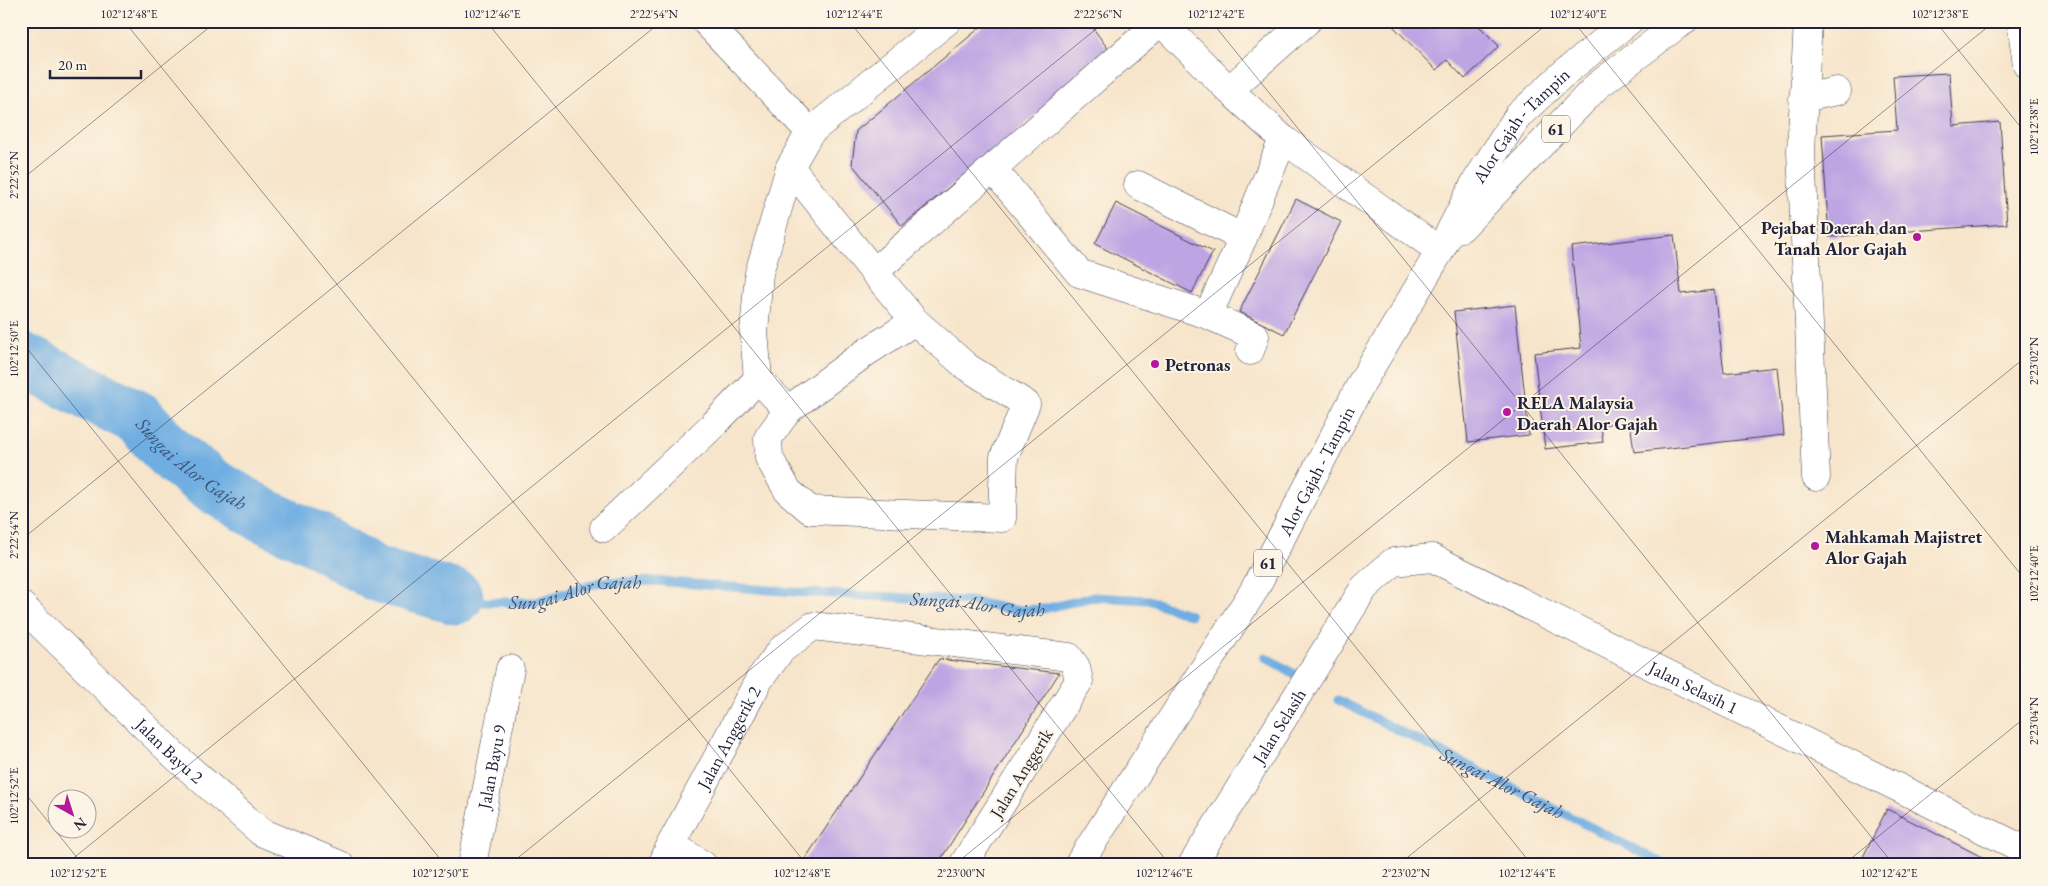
<svg xmlns="http://www.w3.org/2000/svg" width="2048" height="886" font-family="'EB Garamond',serif">
<style>
.lines{fill:none;stroke-linecap:round;stroke-linejoin:round}
.stream{stroke:#6faee2;stroke-width:9}
.river{stroke:#6faee2;stroke-width:55}
.building{fill:#bda4e3}
.minor-casing{stroke:#423f51;stroke-width:29}
.major-casing{stroke:#423f51;stroke-width:29}
.minor{stroke:#fff;stroke-width:28}
.major{stroke:#fff;stroke-width:28}
.ticks{fill:none;stroke:#22223b;stroke-width:1;stroke-opacity:0.45}
.poi-dot{fill:#b5179e;stroke:#fcf5e5;stroke-width:2}
.labels{text-anchor:middle;dominant-baseline:central;stroke-width:4;stroke-linejoin:round;paint-order:stroke}
.shield{fill:#fcf5e5;stroke:#63616e;stroke-width:1}
.shield-label{font-size:16px;font-weight:bold;fill:#22223b}
.street-label{font-size:18px;fill:#22223b;stroke:#fcf5e5}
.poi-label{font-size:18px;font-weight:bold;fill:#22223b;stroke:#fcf5e5;text-anchor:start}
.water-label{font-size:19px;font-style:italic;fill:#3d5375;stroke:#fcf5e5}
.neatline{fill:none;stroke:#22223b;stroke-width:2}
.ticks-label{font-size:12px;text-anchor:middle;fill:#22223b}
</style>
<rect width="100%" height="100%" fill="#fcf5e5"/>
<filter id="ink" filterUnits="userSpaceOnUse"><feTurbulence type="fractalNoise" baseFrequency=".02" numOctaves="2"/><feDisplacementMap in="SourceGraphic" scale="10" xChannelSelector="R" yChannelSelector="G"/><feConvolveMatrix kernelMatrix="1 2 1 2 8 2 1 2 1" color-interpolation-filters="sRGB"/></filter>
<filter id="wash" filterUnits="userSpaceOnUse"><feTurbulence type="fractalNoise" baseFrequency=".0096" numOctaves="4" result="noise"/><feDisplacementMap in="SourceGraphic" scale="20" xChannelSelector="R" yChannelSelector="G"/><feGaussianBlur stdDeviation="1.12" result="paint"/><feColorMatrix in="noise" values="0 0 0 0 0 0 0 0 0 0 0 0 0 0 0 0 0 1.4 0 .05"/><feComposite in="paint" operator="in"/></filter>
<g filter="url(#wash)">
<rect width="100%" height="100%" fill="#f7e5cb"/>
<g class="lines">
<!-- stream -->
<g class="stream">
<path id="s1" d="M456 597 484 602H535L601 582 657 581 794 592 969 601 1014 610 1044 609 1093 597 1148 600 1190 615"/>
<path d="M1265 657 1294 674"/>
<path id="s2" d="M1338 700 1666 865"/>
</g>
<!-- river -->
<path class="river" id="s3" d="M21 359 138 418 170 453 210 484 263 515 320 541 375 574 456 597"/>
</g>
<g id="blocks">
<!-- building -->
<path class="building" d="M988 21H1088L1111 53 902 226 852 164 856 131Z
M1398 21H1479L1477 24 1499 46 1465 79 1447 60 1436 70 1393 26Z
M1949 73 1953 126 2000 122 2007 224 1829 237 1822 135 1897 130 1893 76Z
M1296 199 1341 222 1284 334 1239 312Z
M1116 203 1213 252 1192 293 1095 244Z
M1674 235 1681 294 1714 290 1724 373 1777 367 1784 435 1634 452 1630 421 1601 425 1603 442 1545 449 1534 353 1581 348 1571 247Z
M1515 305 1529 435 1468 442 1454 312Z
M939 659 1059 673 937 865H801Z
M1887 809 1998 865H1859Z"/>
</g>
</g>
<g filter="url(#ink)">
<use href="#blocks" fill-opacity="0" stroke="#423f51" stroke-width="1"/>
<g class="lines">
<defs>
<g id="minor">
<path d="M705 21 810 132"/>
<path d="M1160 21 1229 90 1283 139 1440 251"/>
<path d="M1808 21 1801 151 1816 477"/>
<path d="M2021 21 2027 65"/>
<path d="M1229 90 1307 21"/>
<path d="M1803 98 1837 91"/>
<path d="M790 167 874 272"/>
<path d="M993 169 1079 273 1208 315"/>
<path d="M1138 185 1243 238"/>
<path d="M915 321 967 367 1026 404 1004 457 1002 518 810 510 788 491 769 458 768 438 788 410 865 353Z"/>
<path d="M915 321 874 272 1161 21"/>
<path d="M1250 351 1255 336 1208 315 1243 238 1283 139"/>
<path d="M788 410 758 379 754 332 759 273 790 167 810 132 947 21"/>
<path d="M604 528 711 427 758 379"/>
<path id="s4" d="M21 605 176 757 261 832 340 865"/>
<path d="M671 844 703 865"/>
<path id="s5" d="M472 865 510 669"/>
<path id="s6" d="M662 865 671 844 759 680 781 650 813 626 1069 657 1076 667 1079 681 963 865"/>
<path id="s7" d="M1192 865 1364 588 1393 562 1432 558 2027 851"/>
</g>
<g id="major">
<path d="M1461 228 1597 86 1676 26 1684 21"/>
<path id="s8" d="M1078 865 1253 592 1362 382 1440 251 1475 183 1518 116 1564 73 1629 21"/>
</g>
</defs>
<!-- minor casing -->
<use href="#minor" class="minor-casing"/>
<!-- major casing -->
<use href="#major" class="major-casing"/>
<!-- minor -->
<use href="#minor" class="minor"/>
<!-- major -->
<use href="#major" class="major"/>
</g>
</g>
<!-- ticks -->
<path class="ticks" d="M124 21 807 865M486 21 1170 865M849 21 1532 865M1211 21 1894 865M1573 21 2027 582M1935 21 2027 135M21 180 217 21M21 341 445 865M21 540 662 21M21 788 83 865M65 865 1106 21M509 865 1551 21M954 865 1995 21M1398 865 2027 356M1843 865 2027 716"/>
<!-- markers -->
<g class="poi-dot">
<circle cx="1917" cy="237" r="5"/>
<circle cx="1155" cy="364" r="5"/>
<circle cx="1507" cy="412" r="5"/>
<circle cx="1815" cy="546" r="5"/>
</g>
<g class="labels">
<!-- shield labels -->
<g class="shield">
<rect x="1542" y="115.5" width="28" height="27" rx="4"/>
<rect x="1254" y="549.5" width="28" height="27" rx="4"/>
</g>
<g class="shield-label">
<text x="1556" y="129">61</text>
<text x="1268" y="563">61</text>
</g>
<!-- street labels -->
<g class="street-label">
<text stroke="none"><textPath href="#s8" startOffset="864">Alor Gajah - Tampin</textPath></text>
<text stroke="none"><textPath href="#s8" startOffset="461">Alor Gajah - Tampin</textPath></text>
<text stroke="none"><textPath href="#s7" startOffset="696">Jalan Selasih 1</textPath></text>
<text stroke="none"><textPath href="#s7" startOffset="164">Jalan Selasih</textPath></text>
<text stroke="none"><textPath href="#s6" startOffset="144">Jalan Anggerik 2</textPath></text>
<text stroke="none"><textPath href="#s4" startOffset="208">Jalan Bayu 2</textPath></text>
<text stroke="none"><textPath href="#s5" startOffset="100">Jalan Bayu 9</textPath></text>
<text transform="translate(1021 773) rotate(-58)">Jalan Anggerik</text>
</g>
<!-- poi labels -->
<g class="poi-label">
<text x="1907" y="227" text-anchor="end">Pejabat Daerah dan<tspan x="1907" dy="21">Tanah Alor Gajah</tspan></text>
<text x="1165" y="364">Petronas</text>
<text x="1517" y="402">RELA Malaysia<tspan x="1517" dy="21">Daerah Alor Gajah</tspan></text>
<text x="1825" y="536">Mahkamah Majistret<tspan x="1825" dy="21">Alor Gajah</tspan></text>
</g>
<!-- water labels -->
<g class="water-label">
<text stroke="none"><textPath href="#s3" startOffset="202">Sungai Alor Gajah</textPath></text>
<text stroke="none"><textPath href="#s1" startOffset="121">Sungai Alor Gajah</textPath></text>
<text stroke="none"><textPath href="#s1" startOffset="526">Sungai Alor Gajah</textPath></text>
<text stroke="none"><textPath href="#s2" startOffset="184">Sungai Alor Gajah</textPath></text>
</g>
</g>
<!-- margin -->
<rect width="2048" height="886" fill="none" stroke="#fcf5e5" stroke-width="55"/>
<!-- north arrow -->
<g transform="translate(72 814) rotate(141)"><circle r="24" fill="#fcf5e5" stroke="#a5a1a1"/>
<path d="M0-4L9 19L0 12L-9 19Z" fill="#b5179e"/>
<text y="-8" font-size="14" font-weight="bold" text-anchor="middle" fill="#22223b">N</text>
</g>
<!-- scale -->
<path d="M50 70v8h91v-8" fill="none" stroke="#22223b" stroke-width="2.5"/>
<text x="58" y="70" font-size="15" fill="#22223b" stroke="#fcf5e5" stroke-width="4" paint-order="stroke">20 m</text>
<rect x="28" y="28" width="1992" height="830" class="neatline"/>
<g class="ticks-label">
<text x="129" y="18">102°12'48"E</text>
<text x="492" y="18">102°12'46"E</text>
<text x="654" y="18">2°22'54"N</text>
<text x="854" y="18">102°12'44"E</text>
<text x="1098" y="18">2°22'56"N</text>
<text x="1216" y="18">102°12'42"E</text>
<text x="1578" y="18">102°12'40"E</text>
<text x="1940" y="18">102°12'38"E</text>
<text transform="translate(2034 127) rotate(-90)" y="4">102°12'38"E</text>
<text transform="translate(14 175) rotate(-90)" y="4">2°22'52"N</text>
<text transform="translate(14 349) rotate(-90)" y="4">102°12'50"E</text>
<text transform="translate(2034 361) rotate(-90)" y="4">2°23'02"N</text>
<text transform="translate(14 535) rotate(-90)" y="4">2°22'54"N</text>
<text transform="translate(2034 574) rotate(-90)" y="4">102°12'40"E</text>
<text transform="translate(2034 721) rotate(-90)" y="4">2°23'04"N</text>
<text transform="translate(14 796) rotate(-90)" y="4">102°12'52"E</text>
<text x="78" y="877">102°12'52"E</text>
<text x="440" y="877">102°12'50"E</text>
<text x="802" y="877">102°12'48"E</text>
<text x="961" y="877">2°23'00"N</text>
<text x="1164" y="877">102°12'46"E</text>
<text x="1406" y="877">2°23'02"N</text>
<text x="1527" y="877">102°12'44"E</text>
<text x="1889" y="877">102°12'42"E</text>
</g>
</svg>
